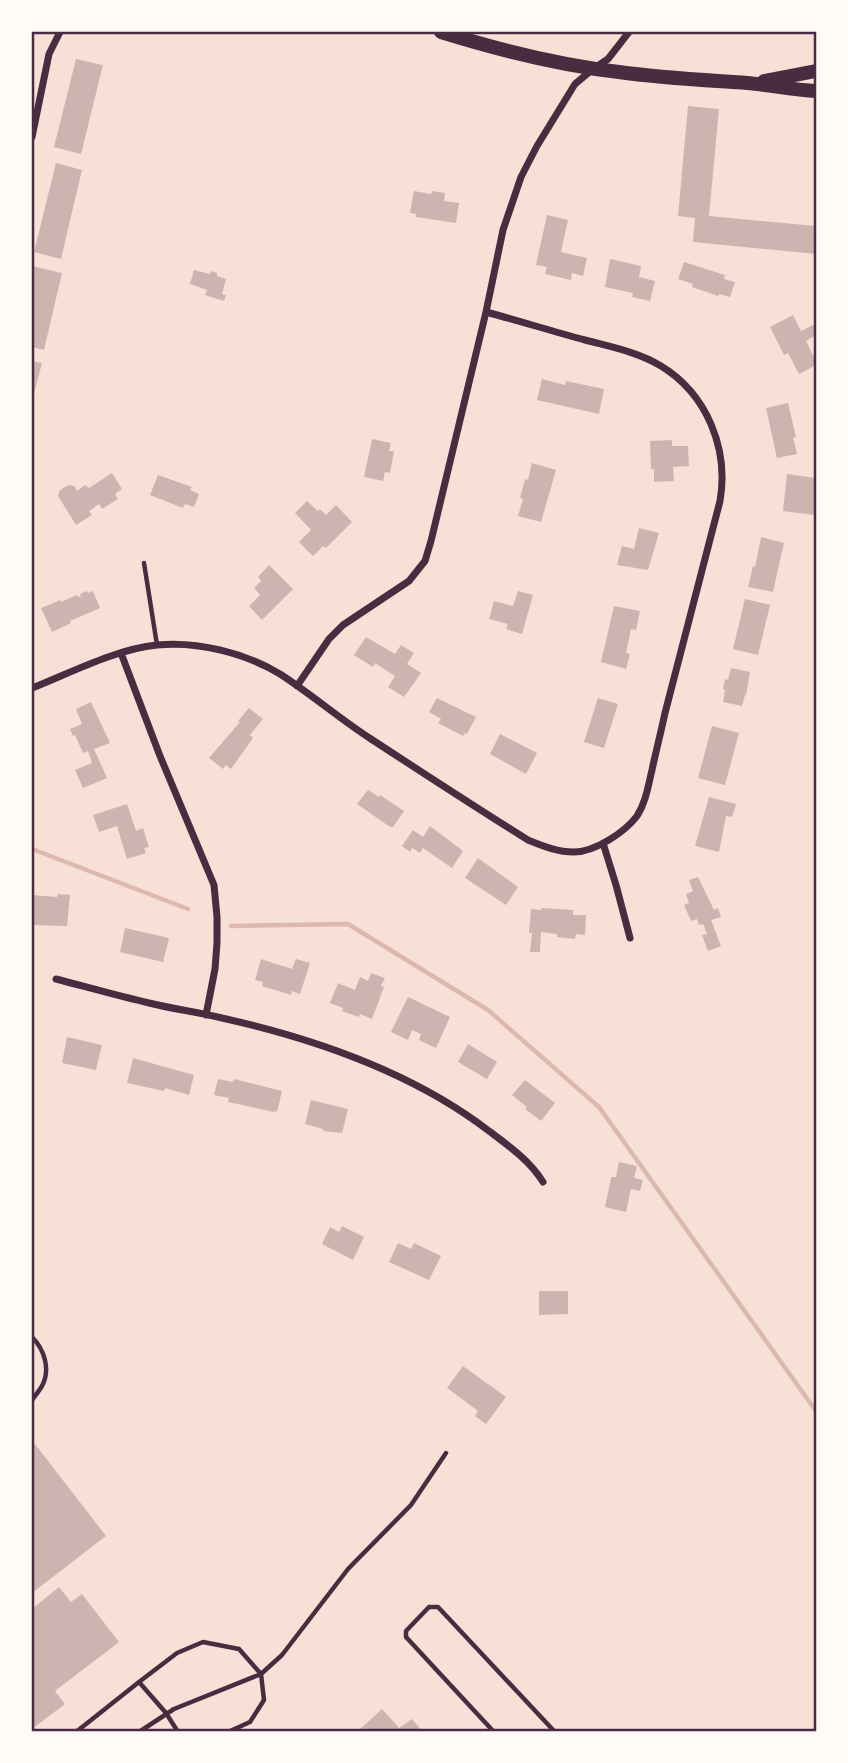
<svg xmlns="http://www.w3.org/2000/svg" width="848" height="1763" font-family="Raleway,sans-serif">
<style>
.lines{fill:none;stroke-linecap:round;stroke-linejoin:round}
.stream{stroke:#dcb8b0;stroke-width:4.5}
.building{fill:#ccb4b1}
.service{stroke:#4a2c40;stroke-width:4.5}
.minor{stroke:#4a2c40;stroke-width:7}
.trunk{stroke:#4a2c40;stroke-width:14}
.neatline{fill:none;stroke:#4a2c40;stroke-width:2.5}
</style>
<rect width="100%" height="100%" fill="#f7e1d7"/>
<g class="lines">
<!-- stream -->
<path class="stream" d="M32 849 188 909
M231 926 348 924 488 1010 599 1107 816 1411"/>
</g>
<!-- building -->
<path class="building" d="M76 59 103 65 81 154 54 147Z
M688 106 719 109 709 216 816 226V254L693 242 695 218 678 216Z
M56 163 82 170 61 259 34 252Z
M414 191 431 194 432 191 445 193 444 201 459 203 456 223 416 217V214L410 213Z
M547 215 568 220 561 252 587 258 583 276 572 273 571 280 545 274 547 267 536 265Z
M610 259 641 266 639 277 655 281 650 301 632 297 633 293 605 287Z
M684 262 725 275 724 279 735 282 730 297 719 294 718 296 692 287 693 284 678 279Z
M32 266 62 273 44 350 32 347Z
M194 270 210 274 211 271 217 273V276L226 279 222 294 226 295 224 301 205 295 207 290 190 284Z
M793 315 801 331 815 324 816 327V335L806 341 816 361V365L799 374 788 353 784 355 770 327Z
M32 361 42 363 32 401Z
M542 379 565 385 566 381 604 389 599 414 537 400Z
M788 403 796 437 793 438 797 454 777 458 766 408Z
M372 439 391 443 389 451H394L390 473 385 472 383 481 364 477Z
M672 440V446H688L689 466 673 467 674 481 654 482V469H651L650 441Z
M532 463 556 470 541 522 518 516 523 499 520 498 525 479 528 480Z
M112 473 122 489 115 494 118 499 102 509 99 504 89 511 92 515 76 525 58 496 60 490 69 485 74 486 78 492V490L85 485 89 488Z
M787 474 816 478 814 515 783 511Z
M158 475 192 487 190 490 199 494 194 507 185 504 183 508 150 495Z
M307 501 318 511 320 509 326 515 336 505 352 522 326 548 323 546 313 556 299 542 311 530 295 513Z
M639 528 659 533 648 570 617 565 622 546 634 549Z
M761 537 784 543 773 592 748 587 753 566 755 567Z
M269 565 293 589 262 620 249 606 260 595 254 588 261 581 258 577Z
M87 591 88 593 93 591 100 608 70 621 71 623 52 632 41 608 61 600V602L77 595 78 597 81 596 80 594Z
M518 591 533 595 522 634 506 629 508 624 489 619 494 601 513 606Z
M745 599 770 605 758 655 733 649Z
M614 606 640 611 636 630 631 629 626 653 630 654 626 669 601 662Z
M366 637 395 654 401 645 414 653 407 664 421 673 404 697 388 687 395 676 375 663 373 667 354 655Z
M731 668 750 672 746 695H745L742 706 723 702 725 690 723 689 725 679 728 680Z
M437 698 476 717 467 734 465 733 463 736 438 723 441 719 429 712Z
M598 698 618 704 604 748 584 742Z
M91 702 110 743 94 749 107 778 83 788 75 770 92 763 88 751 83 753 75 735 73 736 70 729 82 724 76 709Z
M249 708 263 719 250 735 253 738 231 769 226 765 223 769 209 758 240 722 238 721Z
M712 726 739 733 725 785 698 778Z
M500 734 537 753 526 774 490 754Z
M368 790 379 797 380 795 404 811 393 827H390L357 804Z
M709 797 736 804 732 817 726 816 719 852 695 846Z
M127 804 136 831 143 828 149 847 144 848 146 853 127 859 117 826 99 832 93 815Z
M430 826 463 851 452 868 423 848 420 853 412 848 410 852 402 846 413 830 423 837Z
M478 858 518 887 506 905 465 878Z
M698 877 714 910 718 908 721 917 711 920 721 946 708 951 702 935 707 934 703 924 699 925 697 919 691 921 684 905 689 903 686 894 693 891 689 880Z
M58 894 70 895 67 926 32 925V895L57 897Z
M541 908 573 910V915H586L585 935 576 934 575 939 557 937V934L541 932 540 952H530L532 933H529L531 909 541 910Z
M125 928 169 938 163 962 120 952Z
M261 959 292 969 296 959 310 963 300 994 292 991 291 995 262 986 263 982 255 980Z
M371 973 385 978 381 986 384 987 372 1019 360 1014 359 1017 342 1011 343 1008 330 1003 338 983 355 990 360 977 368 981Z
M408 997 450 1017 436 1048 419 1040 421 1034 412 1030 408 1040 391 1032Z
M67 1037 102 1045 96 1070 62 1063Z
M468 1044 497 1062 487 1079 458 1062Z
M133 1058 194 1075 189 1095 165 1088 164 1091 127 1083Z
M218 1079 233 1082 234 1079 282 1091 277 1112 275 1111 274 1112 228 1102 229 1098 214 1095Z
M525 1080 555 1103 541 1121 525 1109 527 1107 512 1095Z
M311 1100 348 1109 342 1133 323 1131V1129L305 1124Z
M619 1162 637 1166 634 1178 643 1180 640 1191 631 1189 626 1212 605 1207 611 1178 612 1177H616Z
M342 1226 364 1237 353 1260 322 1244 330 1227 339 1232Z
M398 1243 411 1249 414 1243 441 1256 429 1280 389 1262Z
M539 1291H568V1314L539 1315Z
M463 1366 506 1397 486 1424 475 1416 478 1411 447 1388Z
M35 1444 106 1536 32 1593V1447Z
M59 1587 71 1602 82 1594 119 1642 55 1691 65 1704 32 1729V1609Z
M382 1709 399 1728 412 1719 423 1732H357Z"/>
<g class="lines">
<!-- service -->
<path class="service" d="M144 563 157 645
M32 1337C44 1349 51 1369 42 1386 39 1391 35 1396 32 1400
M139 1682 177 1653 203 1642 239 1649 261 1674 264 1700 250 1722 228 1732
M76 1732 139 1682 166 1713 178 1732
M139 1732 174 1709 261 1674 282 1655 348 1569 411 1505 446 1453
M494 1732 406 1637V1631L429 1607H438L555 1732"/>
<!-- minor -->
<path class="minor" d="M32 137 49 54 60 32
M121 653 160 756 214 885 217 917V943L215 969 206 1015
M297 686 329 639 343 625 409 581 425 561 431 541 486 312 503 230 521 177 537 146 575 84 593 69 608 59 629 32
M32 688C70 673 116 649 157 645 198 641 245 653 280 674 311 694 340 719 371 739 423 773 475 807 528 840 543 846 557 852 574 852 595 852 625 832 637 816 646 802 648 786 652 770 656 751 661 732 665 713 683 642 702 572 720 501 729 449 707 394 661 366 638 352 611 347 585 340 552 331 519 321 486 312
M603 843 616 885 630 938
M56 979C87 987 118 996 149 1003 173 1009 198 1012 222 1018 316 1039 412 1072 489 1131 509 1146 530 1161 543 1182"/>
<!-- trunk -->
<path class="trunk" d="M441 32C499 50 558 65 619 72 661 78 704 80 747 83 770 85 793 90 816 91
M764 81 816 71"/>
</g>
<!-- border -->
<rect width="848" height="1763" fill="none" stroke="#fffaf5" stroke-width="66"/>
<rect x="33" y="33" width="782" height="1697" class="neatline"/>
</svg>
